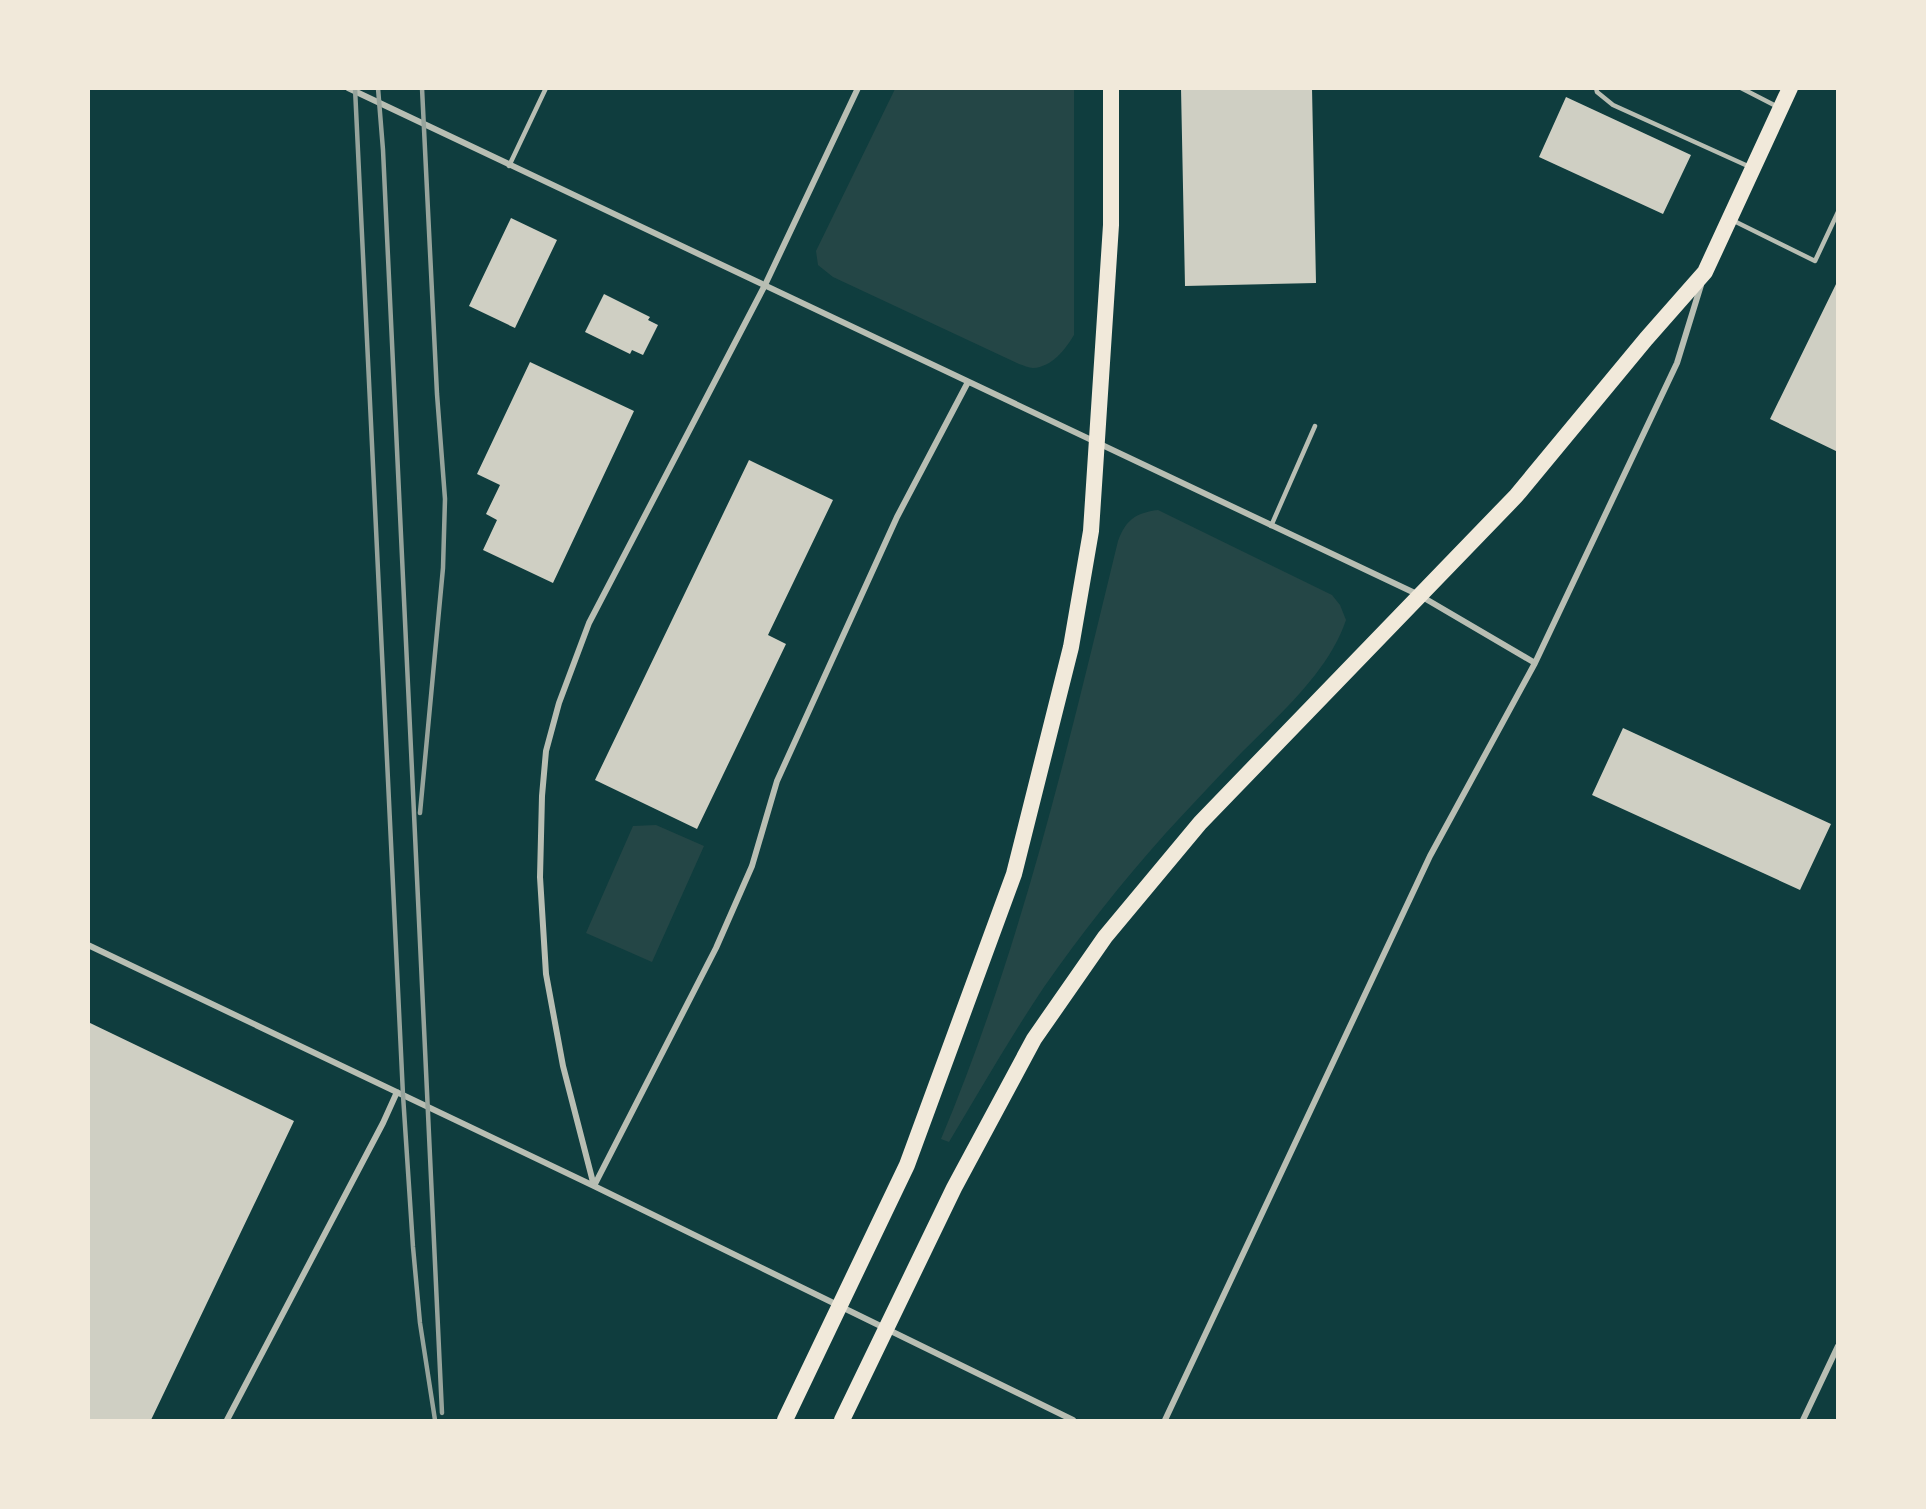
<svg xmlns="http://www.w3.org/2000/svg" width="1926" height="1509" font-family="'Asap Condensed',sans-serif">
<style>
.green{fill:#244646}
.building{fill:#cfcfc3}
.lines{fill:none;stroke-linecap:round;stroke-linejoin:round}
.service{stroke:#b8beb3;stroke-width:4.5}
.minor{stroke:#b8beb3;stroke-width:6}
.trunk{stroke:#f1e9da;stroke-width:16}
.rail{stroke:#97a49c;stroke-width:4.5}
</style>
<rect width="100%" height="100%" fill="#0f3d3e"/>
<!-- green -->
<path class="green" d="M895 89H1074V335C1065 350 1052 367 1033 368 1029 368 1023 365 1019 364L833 277 818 265 816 251Z
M1158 510 1332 595 1340 605 1346 620C1329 671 1280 714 1243 751 1217 778 1191 806 1165 834 1122 882 1081 934 1044 987 1010 1038 980 1090 949 1142L941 1139C1022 946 1069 743 1118 541 1126 520 1135 513 1158 510Z
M656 825 704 846 652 962 586 933 633 826Z"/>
<!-- building -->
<path class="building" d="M1181 88H1312L1316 283 1185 286Z
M1566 97 1691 155 1663 214 1539 157Z
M511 218 557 240 515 328 469 306Z
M1838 280V452L1770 419Z
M604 294 650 317 648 320 658 325 643 355 632 350 630 354 585 332Z
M530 362 634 411 553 583 483 550 497 520 486 514 500 485 477 474Z
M749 460 833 500 768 635 786 644 697 829 595 780Z
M1623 728 1831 824 1800 890 1592 795Z
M88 1022 294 1121 151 1420H88Z"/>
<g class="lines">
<!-- service -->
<path class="service" d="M1596 88 1597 92 1613 105 1750 167
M1741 88 1776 106
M509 166 546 88
M1732 220 1815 261 1838 212
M1271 526 1315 426"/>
<!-- minor -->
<path class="minor" d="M348 88 1419 595 1535 663
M88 945 594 1186 1073 1420
M594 1186 563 1066 546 974 540 877 542 796 546 751 559 703 589 623 765 285 858 88
M594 1186 716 948 752 866 777 781 897 517 968 382
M227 1420 383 1123 397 1092
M1165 1420 1430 856 1535 663 1677 363 1701 285
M1803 1420 1838 1346"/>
<!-- trunk -->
<path class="trunk" d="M785 1420 907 1165 1014 874 1071 647 1091 531 1111 225V88
M842 1420 954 1188 1034 1039 1105 937 1200 823 1516 496 1646 339 1705 272 1790 88"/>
<!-- rail -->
<path class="rail" d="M355 88 403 1095 413 1247 420 1323 435 1420
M378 88 383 150 442 1413
M420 813 443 568 445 499 437 394 422 88"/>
</g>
<!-- border -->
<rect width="1926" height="1509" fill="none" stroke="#f1e9da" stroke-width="180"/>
</svg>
